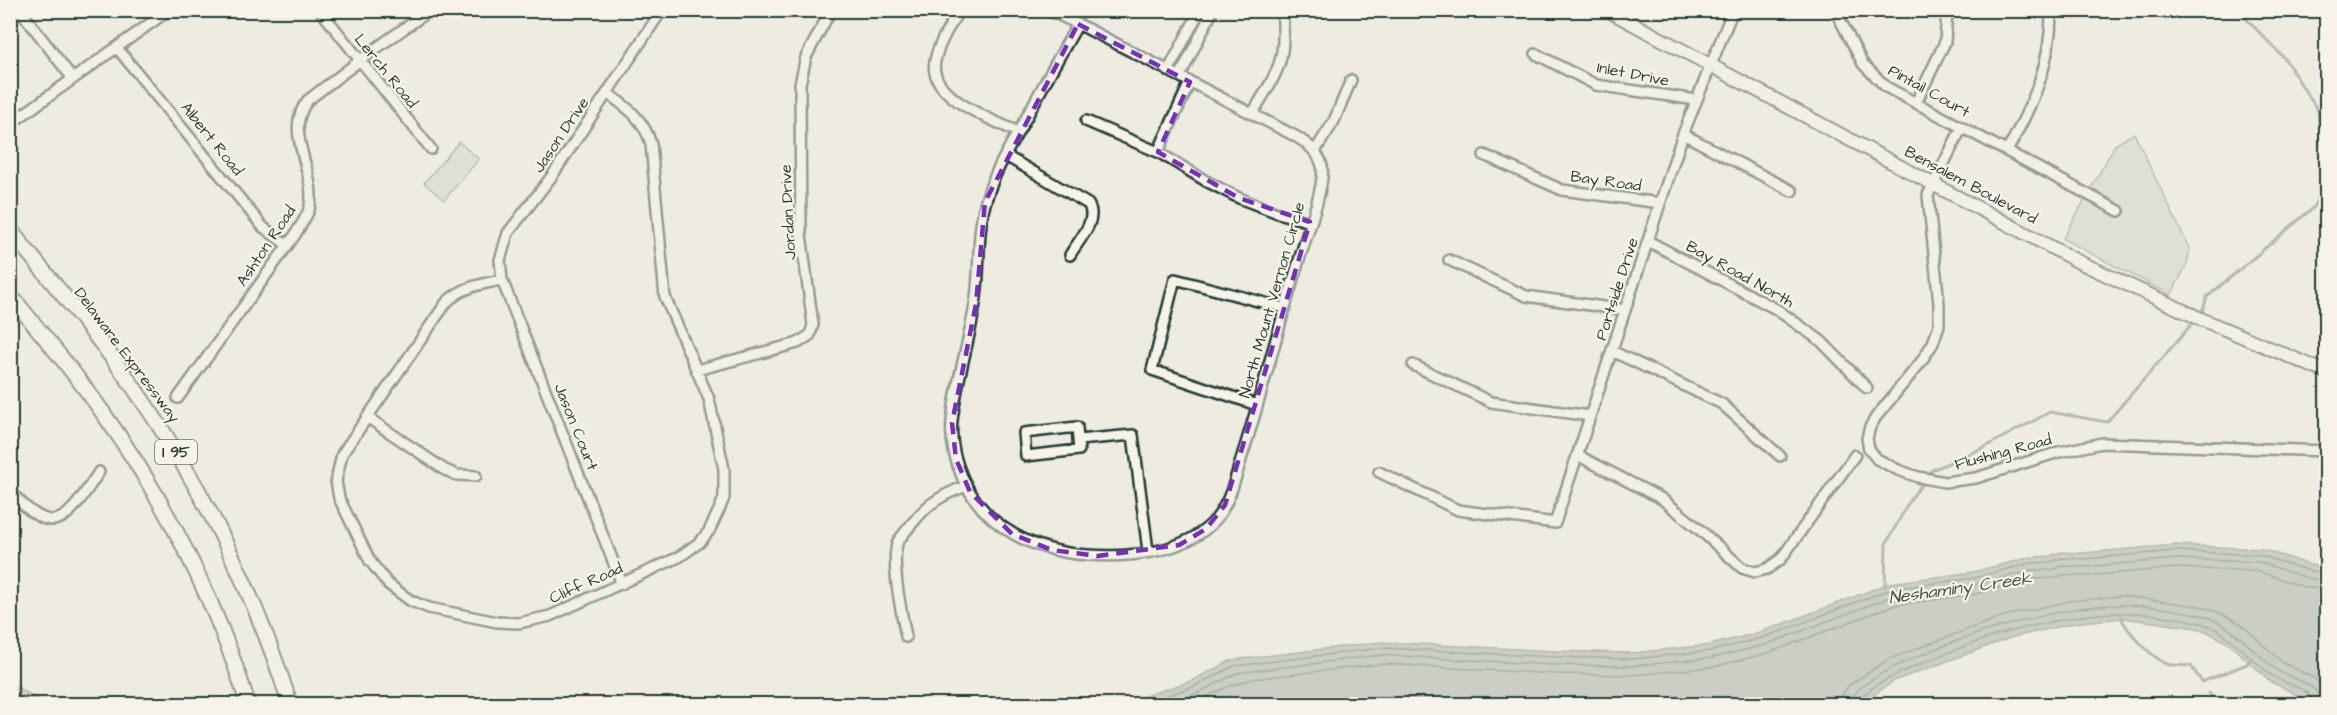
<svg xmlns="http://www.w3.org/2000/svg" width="2337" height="715" font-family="'Architects Daughter',sans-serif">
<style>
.green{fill:#cccfc4;stroke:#76867c;stroke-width:1.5}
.water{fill:#9fa99f;stroke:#6c7e74;stroke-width:1.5}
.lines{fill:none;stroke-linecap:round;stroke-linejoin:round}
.shore{stroke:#52685f;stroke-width:1.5}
.stream{stroke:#6c7e74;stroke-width:3}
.minor-casing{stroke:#1f3d34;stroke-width:14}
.major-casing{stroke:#1f3d34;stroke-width:16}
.highway-casing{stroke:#1f3d34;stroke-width:18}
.minor{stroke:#f7f3e8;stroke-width:9}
.major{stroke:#f7f3e8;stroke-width:12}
.highway{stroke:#f7f3e8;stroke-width:14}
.marked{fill:none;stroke:#7b2cbf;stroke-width:4.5;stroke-dasharray:12 8;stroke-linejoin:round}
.labels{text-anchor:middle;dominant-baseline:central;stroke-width:4.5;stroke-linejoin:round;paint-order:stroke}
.shield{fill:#f7f3e8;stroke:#60746a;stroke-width:1.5}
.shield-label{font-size:15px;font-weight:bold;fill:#1f3d34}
.street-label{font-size:16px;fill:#1f3d34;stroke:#f7f3e8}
.water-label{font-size:18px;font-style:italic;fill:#3f584f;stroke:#f7f3e8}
</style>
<rect width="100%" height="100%" fill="#eeece1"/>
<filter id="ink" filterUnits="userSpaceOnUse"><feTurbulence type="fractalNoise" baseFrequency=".0167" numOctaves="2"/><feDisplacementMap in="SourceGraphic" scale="12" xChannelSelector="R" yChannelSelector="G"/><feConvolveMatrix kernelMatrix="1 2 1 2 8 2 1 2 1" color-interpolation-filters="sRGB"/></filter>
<g filter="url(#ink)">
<!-- green -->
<path class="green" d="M2134 133 2190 250 2187 264 2171 295 2063 239 2115 145Z
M459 142 479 159 444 200 424 183Z"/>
<!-- water -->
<path class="water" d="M2176 545 2262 549 2311 565 2326 568V704H2310L2301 697 2271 682 2228 643 2208 632 2196 628 2123 618 2074 623 2010 638 1896 680 1860 704H1119L1191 681 1232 660 1382 642 1557 651 1632 653 1710 645 1761 632 1890 583 1973 572 2031 557 2050 556 2061 552 2082 553Z
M11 684 47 704H11Z"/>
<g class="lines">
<!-- shore -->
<path class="shore" d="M1140 704 1193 687 1234 666 1382 648 1557 657 1632 659 1711 651 1763 638 1891 589 1974 578 2031 563 2051 562 2062 558 2083 559 2176 551 2260 555 2309 571 2326 573
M1164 704 1196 694 1237 673 1382 655 1557 665 1632 666 1712 658 1765 645 1893 596 1975 585 2032 570H2052L2063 566 2083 567 2176 559 2259 562 2307 578 2326 581
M1192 704 1227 687 1253 679 1383 664 1556 674 1632 675 1713 667 1768 653 1895 605 1976 594 2033 579 2054 578 2064 575 2085 576 2176 568 2257 571 2304 587 2326 590
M1841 704 1842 695 1849 685 1889 659 2004 616 2070 601 2122 596 2199 606 2218 612 2241 624 2283 663 2314 678 2326 690
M1850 704C1852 674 1979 632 2007 625 2044 615 2085 604 2124 605 2146 605 2179 610 2200 615 2234 624 2251 651 2277 670 2292 680 2320 683 2321 704
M1858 704C1860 681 1986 638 2011 631 2047 623 2087 612 2124 613 2147 613 2174 617 2197 622 2231 630 2247 659 2274 677 2286 685 2312 688 2313 704"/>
<!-- stream -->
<path class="stream" d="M2202 312 2207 297 2314 207 2326 179 2318 111 2285 59 2238 10
M1885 586 1886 544 1910 500 1932 470 1985 447 2050 412 2107 422 2191 325
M2121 616C2125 630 2154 659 2167 664 2174 666 2184 665 2191 666L2202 682 2247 664 2251 659
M2209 693 2218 704"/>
<defs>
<path id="minor" d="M20 10 73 79
M320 10 431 149
M959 10C950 26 938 44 935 61 927 97 993 120 1018 132
M1048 10 1078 24 1295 136C1307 143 1319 152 1322 166 1326 186 1302 248 1296 270 1278 329 1263 389 1245 447 1237 471 1232 499 1216 519 1187 553 1130 558 1088 555 1036 552 986 529 963 479 955 461 950 441 952 421 956 382 969 343 975 304 981 271 976 237 985 204 993 173 1011 145 1026 118 1043 86 1060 55 1078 24
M1835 10 1863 64 1886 87 2119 211
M117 48 263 227 287 245
M1536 54 1596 85 1696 100
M1168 71 1200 10
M1180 76 1213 10
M1916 103 1945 42 1947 10
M1252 114C1278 71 1287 62 1282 10
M1086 121 1158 152 1206 181 1239 198 1278 213 1310 222
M10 124 169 10
M1962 127 1928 195 1939 304V325L1933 343 1921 362 1876 417 1870 427 1867 438 1869 449 1877 459 1898 470 1918 477 1945 482 1976 478 2059 452 2102 443 2326 451
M1683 134 1792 191
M1315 151 1334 121 1351 80
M2007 151C2032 106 2052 63 2051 10
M1158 152 1190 82
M1484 155 1562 190 1660 203
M1006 156 1088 204C1099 220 1078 241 1070 255
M1648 241 1776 309 1821 341 1867 388
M1449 260 1526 296 1625 310
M502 280C481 284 461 287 446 303L342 454 336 481 339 498 370 561 388 584 411 601 429 608 497 622 519 623 550 616 679 557 700 542 709 531 719 510 724 498V469L709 399 665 297 651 144C644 119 627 107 607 93
M1612 351 1722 404 1780 456
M1413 365 1491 402 1590 416
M697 370 798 343 810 335 813 325 801 234 800 84 806 57 831 10
M178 398 295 235C300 226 308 216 310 206 317 171 282 132 308 100L371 52 430 10
M1257 405 1152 370 1175 279 1284 308
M367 417 445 470 457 475 476 476
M1078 440 1079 450 1026 456 1024 433 1077 427 1078 440 1133 435 1148 551
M1577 455 1662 499 1699 529 1742 568 1755 572 1767 569 1781 559 1855 455
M1379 472 1458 510 1555 523 1683 134 1733 10
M10 491C56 543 68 518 99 472
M622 584 502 280 500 260 508 233 552 176 662 10
M906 637C902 614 890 561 898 541 922 511 928 500 966 486"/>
<path id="major" d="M1607 10 2077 261 2201 319 2326 372"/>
<path id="highway" d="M10 230C52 282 96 333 134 388 202 485 254 591 290 704
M10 295C41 333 73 370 101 410 165 500 215 599 248 704"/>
</defs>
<!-- minor casing -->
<use href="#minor" class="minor-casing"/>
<!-- major casing -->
<use href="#major" class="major-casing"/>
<!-- highway casing -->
<use href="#highway" class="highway-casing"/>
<!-- minor -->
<use href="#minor" class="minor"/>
<!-- major -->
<use href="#major" class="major"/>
<!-- highway -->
<use href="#highway" class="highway"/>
</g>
</g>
<!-- marked area -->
<path d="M0 0H2337V715H0ZM1078 24 1190 82 1158 152 1239 198 1310 222 1225 505 1206 529 1179 545 1098 556 1052 550 1012 534 970 492 956 459 952 423 976 304 985 202Z" fill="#eeece1" fill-opacity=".55" fill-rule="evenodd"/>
<path class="marked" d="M1078 24 1190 82 1158 152 1239 198 1310 222 1225 505 1206 529 1179 545 1098 556 1052 550 1012 534 970 492 956 459 952 423 976 304 985 202Z"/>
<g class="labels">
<!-- shield labels -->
<rect class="shield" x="155" y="440" width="42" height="24" rx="4.5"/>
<g class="shield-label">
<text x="176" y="452">I 95</text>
</g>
<!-- street labels -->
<g class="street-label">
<text transform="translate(386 71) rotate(51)">Lerch Road</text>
<text transform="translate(1633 74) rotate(11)">Inlet Drive</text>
<text transform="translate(1929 91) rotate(29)">Pintail Court</text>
<text transform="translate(561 135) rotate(-56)">Jason Drive</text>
<text transform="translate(212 139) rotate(51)">Albert Road</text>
<text transform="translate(1606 181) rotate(8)">Bay Road</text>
<text transform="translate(1971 185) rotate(28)">Bensalem Boulevard</text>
<text transform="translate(788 212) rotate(-93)">Jordan Drive</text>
<text transform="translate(266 246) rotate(-56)">Ashton Road</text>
<text transform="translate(1740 274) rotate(29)">Bay Road North</text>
<text transform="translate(1617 289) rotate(-72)">Portside Drive</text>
<text transform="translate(1272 300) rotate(-74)">North Mount Vernon Circle</text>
<text transform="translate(127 355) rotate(53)">Delaware Expressway</text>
<text transform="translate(576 427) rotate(68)">Jason Court</text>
<text transform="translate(2003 452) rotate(-15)">Flushing Road</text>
<text transform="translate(586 583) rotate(-24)">Cliff Road</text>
</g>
<!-- water labels -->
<g class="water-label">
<text transform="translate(1960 588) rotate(-8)">Neshaminy Creek</text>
</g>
</g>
<!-- margin -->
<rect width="2337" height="715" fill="none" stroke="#f7f3e8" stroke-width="36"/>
<rect x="18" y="18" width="2301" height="679" fill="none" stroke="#1f3d34" stroke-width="2" filter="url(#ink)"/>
</svg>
